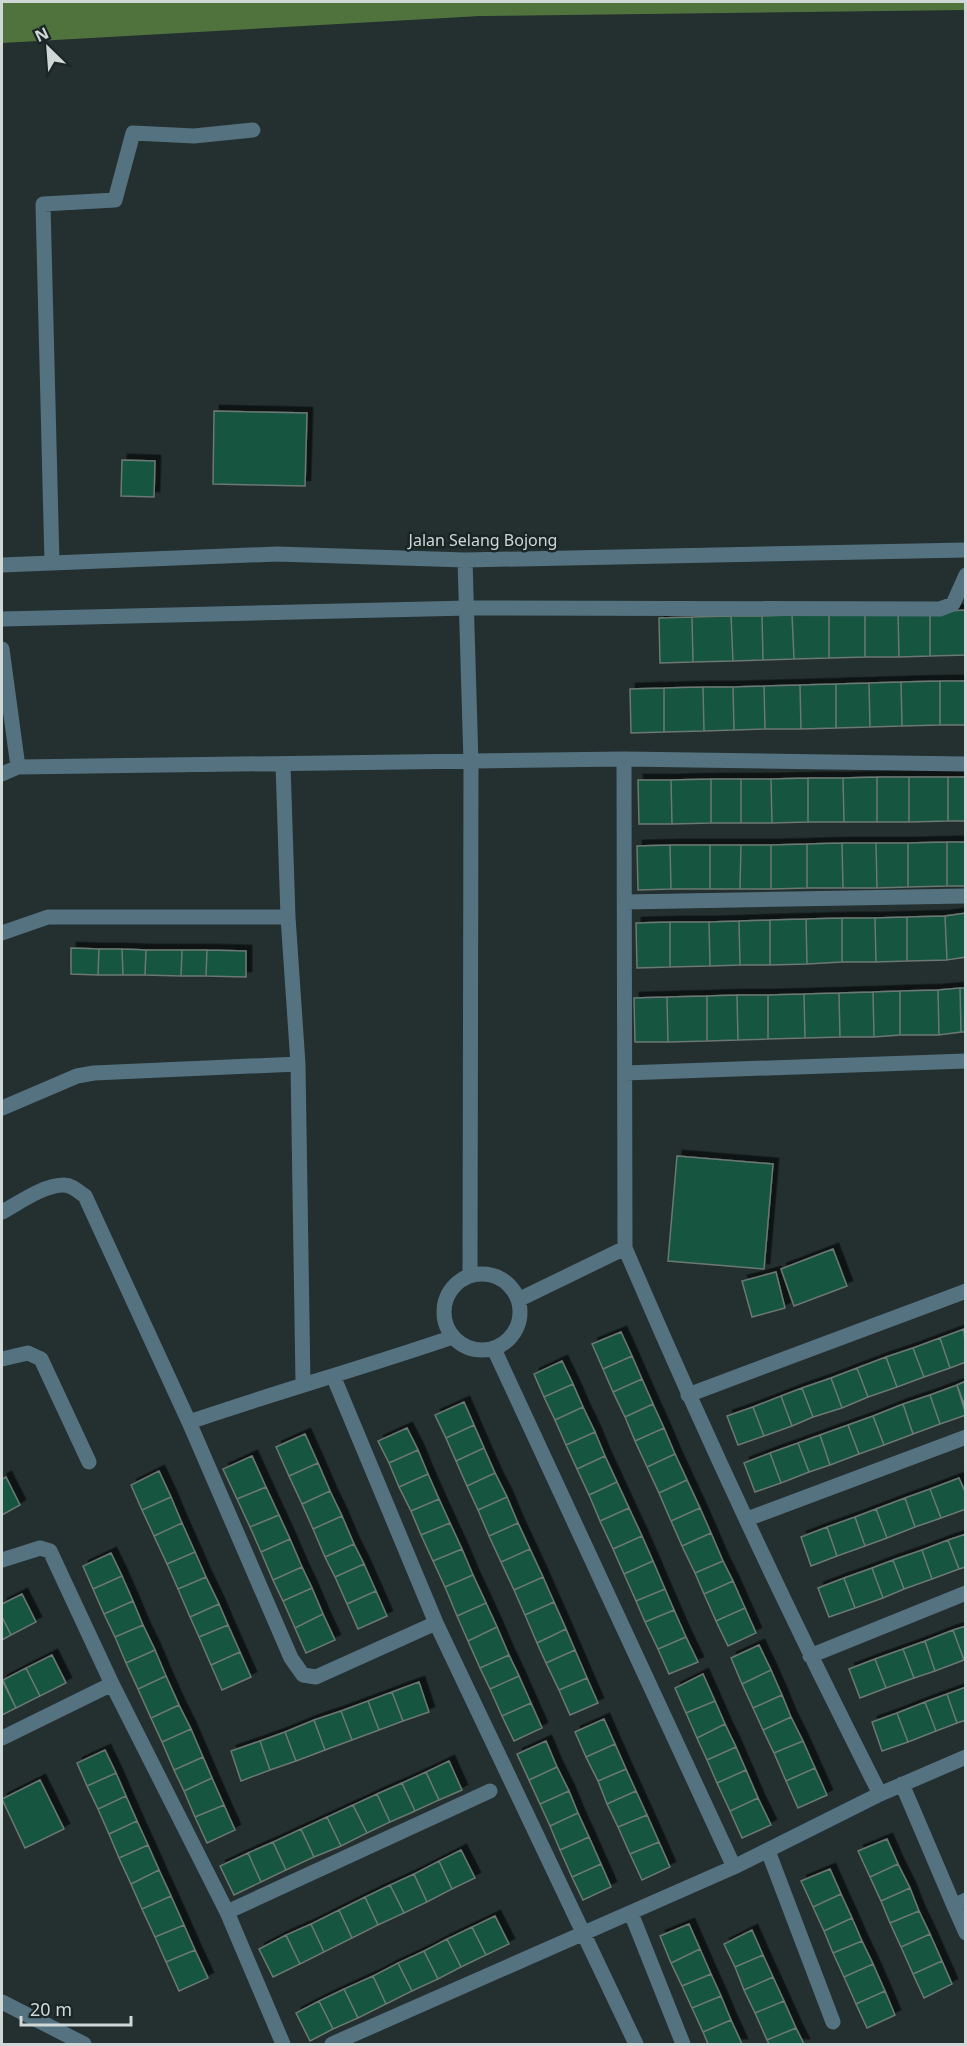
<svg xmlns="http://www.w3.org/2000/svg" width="967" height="2046" font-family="'Noto Sans',sans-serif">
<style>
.forest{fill:#50733e}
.building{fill:#15543f;stroke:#6c7873;stroke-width:1.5;filter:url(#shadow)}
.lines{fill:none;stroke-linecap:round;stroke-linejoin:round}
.minor{stroke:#557280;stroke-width:15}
.labels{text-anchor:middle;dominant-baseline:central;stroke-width:5;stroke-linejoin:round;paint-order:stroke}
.street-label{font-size:16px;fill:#d0d7d7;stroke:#1a2526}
</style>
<defs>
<filter id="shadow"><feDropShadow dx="5.5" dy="-5.5" stdDeviation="0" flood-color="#0009"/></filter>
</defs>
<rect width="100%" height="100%" fill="#242f2f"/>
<!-- forest -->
<path class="forest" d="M2 2H965L966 10 480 16 2 43Z"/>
<!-- building -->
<path class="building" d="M214 411 307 413 305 486 213 484Z
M122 460 155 461 154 497 121 496Z
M966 610V655L930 656V612Z
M898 612 899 657H865V613Z
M898 612H930V656L899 657Z
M865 613V657L829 658V614Z
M829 614V658L794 659 792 615Z
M792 615 794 659 763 660 762 616Z
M731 616 733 661 693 662 692 617Z
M731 616H762L763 660 733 661Z
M692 617 693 662 660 663 659 618Z
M940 681H966V725H940Z
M940 681V725L902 726 901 682Z
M901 682 902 726 870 727 869 683Z
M869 683 870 727 836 728V684Z
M836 684V728L801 729 800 685Z
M800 685 801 729H765L764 686Z
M764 686 765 729 734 730 733 687Z
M703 687 704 731 664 732V688Z
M703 687H733L734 730 704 731Z
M664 688V732L631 733 630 689Z
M877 777V822H844L843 778Z
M877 777H909V822H877Z
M909 777H948V821L909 822Z
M948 777H966V821H948Z
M808 778H843L844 822H808Z
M808 778V822L772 823 771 779Z
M711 779V823L672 824 671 780Z
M711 779H741V823H711Z
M741 779H771L772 823H741Z
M638 780H671L672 824H639Z
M947 842H966V886H947Z
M947 842V886L908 887V843Z
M842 843 843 888H807V844Z
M842 843H876L877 888H843Z
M876 843H908V887L877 888Z
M807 844V888L771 889V845Z
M670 845H710V889H671Z
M670 845 671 889 638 890 637 846Z
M710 845H741L740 889H710Z
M741 845H771V889H740Z
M966 913V957L947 960 945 916Z
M945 916 947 960 907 961V917Z
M907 917V961L876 962 875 918Z
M842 918V962L807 964 806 919Z
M842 918H875L876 962H842Z
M806 919 807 964 770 965V920Z
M770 920V965H740L739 921Z
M739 921 740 965 710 966 709 922Z
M670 922H709L710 966 670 967Z
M670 922V967L637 968 636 923Z
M71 948 99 949 98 975 71 974Z
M99 949H122L123 975H98Z
M122 949 146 950 145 975H123Z
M146 950H182L181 976 145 975Z
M182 950H207L206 976H181Z
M207 950 246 951V977L206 976Z
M960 988H966V1032H961Z
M960 988 961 1032 939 1035 938 990Z
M938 990 939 1035H900V991Z
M900 991V1035L874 1037 873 992Z
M873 992 874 1037H840L839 993Z
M839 993 840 1037 805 1038 804 994Z
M804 994 805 1038 768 1039V995Z
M737 995H768V1039L738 1040Z
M737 995 738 1040 707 1041V996Z
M707 996V1041L668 1042 667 997Z
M667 997 668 1042H635L634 998Z
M677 1156 773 1164 764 1269 668 1261Z
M833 1249 847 1286 794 1306 781 1269Z
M776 1272 785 1308 752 1317 742 1281Z
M964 1329 966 1362 950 1368 940 1338Z
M621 1332 632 1356 603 1369 592 1344Z
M940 1338 950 1368 924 1377 913 1348Z
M913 1348 924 1377 897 1387 886 1357Z
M632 1356 642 1379 613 1392 603 1369Z
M886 1357 897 1387 868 1397 857 1368Z
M562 1361 573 1384 544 1397 534 1374Z
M857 1368 868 1397 842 1408 831 1378Z
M831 1378 842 1408 813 1417 802 1388Z
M642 1379 653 1404 625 1417 613 1392Z
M966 1381V1409L957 1385Z
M573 1384 583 1407 555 1420 544 1397Z
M957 1385 966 1415 940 1424 930 1395Z
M802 1388 813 1417 792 1426 781 1396Z
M930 1395 940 1424 913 1434 903 1404Z
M781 1396 792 1426 764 1436 753 1407Z
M464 1402 474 1425 446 1438 435 1415Z
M653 1404 664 1428 635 1441 625 1417Z
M903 1404 913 1434 884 1445 873 1416Z
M583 1407 595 1432 566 1445 555 1420Z
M753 1407 764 1436 738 1445 727 1416Z
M873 1416 884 1445 859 1454 848 1425Z
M474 1425 484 1448 456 1461 446 1438Z
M848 1425 859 1454 830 1465 820 1435Z
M407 1428 418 1450 389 1463 378 1441Z
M664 1428 675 1454 647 1467 635 1441Z
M595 1432 605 1456 577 1469 566 1445Z
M305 1434 318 1463 289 1476 276 1447Z
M820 1435 830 1465 809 1472 798 1443Z
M798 1443 809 1472 781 1483 770 1453Z
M484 1448 495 1473 467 1486 456 1461Z
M418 1450 428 1474 399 1487 389 1463Z
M770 1453 781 1483 755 1492 744 1463Z
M675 1454 687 1480 659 1493 647 1467Z
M252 1456 266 1487 237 1499 223 1469Z
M605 1456 617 1482 589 1495 577 1469Z
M318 1463 330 1491 302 1504 289 1476Z
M159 1471 171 1497 142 1510 131 1485Z
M495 1473 507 1497 478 1510 467 1486Z
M428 1474 439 1499 411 1511 399 1487Z
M6 1477 20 1505 2 1515V1479Z
M959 1478 966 1494V1509L941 1518 930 1489Z
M687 1480 700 1508 671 1521 659 1493Z
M617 1482 629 1508 600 1521 589 1495Z
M266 1487 279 1515 250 1527 237 1499Z
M930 1489 941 1518 915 1527 905 1498Z
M330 1491 342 1516 313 1529 302 1504Z
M171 1497 182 1523 154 1536 142 1510Z
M507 1497 518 1523 489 1536 478 1510Z
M905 1498 915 1527 887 1538 876 1509Z
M439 1499 450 1523 421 1535 411 1511Z
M629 1508 642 1536 613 1549 600 1521Z
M700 1508 711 1533 682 1546 671 1521Z
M876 1509 887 1538 865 1546 855 1517Z
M279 1515 290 1539 261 1552 250 1527Z
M342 1516 354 1544 325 1557 313 1529Z
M855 1517 865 1546 837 1556 827 1527Z
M182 1523 195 1552 167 1564 154 1536Z
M450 1523 462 1549 433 1561 421 1535Z
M518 1523 530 1549 501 1562 489 1536Z
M827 1527 837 1556 811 1566 801 1537Z
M711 1533 723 1561 695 1573 682 1546Z
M966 1534V1567L959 1569 948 1540Z
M642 1536 653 1561 624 1574 613 1549Z
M290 1539 302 1567 273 1580 261 1552Z
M948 1540 959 1569 932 1579 922 1550Z
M354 1544 364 1564 335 1577 325 1557Z
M462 1549 473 1575 445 1587 433 1561Z
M530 1549 543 1577 514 1590 501 1562Z
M922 1550 932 1579 904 1589 893 1560Z
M195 1552 206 1577 178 1589 167 1564Z
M111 1553 122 1576 93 1589 83 1566Z
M893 1560 904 1589 883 1598 872 1568Z
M653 1561 665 1589 636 1601 624 1574Z
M723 1561 733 1581 704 1594 695 1573Z
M364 1564 376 1591 347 1604 335 1577Z
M302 1567 312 1588 283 1601 273 1580Z
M872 1568 883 1598 855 1608 844 1578Z
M473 1575 486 1603 457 1616 445 1587Z
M122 1576 133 1601 104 1614 93 1589Z
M206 1577 219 1604 190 1617 178 1589Z
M543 1577 554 1602 525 1615 514 1590Z
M844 1578 855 1608 829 1617 818 1588Z
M733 1581 745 1608 716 1621 704 1594Z
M312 1588 323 1614 295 1628 283 1601Z
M665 1589 674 1610 645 1622 636 1601Z
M376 1591 387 1616 358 1629 347 1604Z
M22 1594 36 1622 11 1635 2 1617V1604Z
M133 1601 143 1625 115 1637 104 1614Z
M554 1602 566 1629 537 1643 525 1615Z
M486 1603 497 1627 468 1641 457 1616Z
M219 1604 228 1625 199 1637 190 1617Z
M745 1608 756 1633 728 1646 716 1621Z
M674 1610 686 1637 658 1649 645 1622Z
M323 1614 335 1640 306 1653 295 1628Z
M2 1617 11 1635 2 1640Z
M143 1625 155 1650 126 1663 115 1637Z
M228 1625 240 1652 211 1665 199 1637Z
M966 1626V1659L964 1660 953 1630Z
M497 1627 509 1655 480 1668 468 1641Z
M566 1629 575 1650 546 1663 537 1643Z
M953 1630 964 1660 935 1671 925 1641Z
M686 1637 698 1662 669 1674 658 1649Z
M925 1641 935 1671 914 1678 903 1649Z
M759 1645 771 1670 742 1684 731 1658Z
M903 1649 914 1678 886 1688 875 1659Z
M155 1650 166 1676 138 1689 126 1663Z
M575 1650 587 1678 559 1690 546 1663Z
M240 1652 251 1677 222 1690 211 1665Z
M52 1655 66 1683 40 1696 26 1668Z
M509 1655 519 1676 490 1689 480 1668Z
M875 1659 886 1688 860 1698 849 1669Z
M26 1668 40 1696 16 1708 3 1680Z
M771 1670 782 1695 753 1708 742 1684Z
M703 1674 715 1701 686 1713 675 1688Z
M166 1676 179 1705 151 1718 138 1689Z
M519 1676 531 1703 502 1716 490 1689Z
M587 1678 598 1703 570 1715 559 1690Z
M2 1680 16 1708 2 1715Z
M419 1682 429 1712 403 1721 392 1692Z
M966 1687V1720L957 1723 947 1694Z
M392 1692 403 1721 379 1730 368 1701Z
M947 1694 957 1723 936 1731 925 1702Z
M782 1695 791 1717 763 1730 753 1708Z
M368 1701 379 1730 352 1740 341 1711Z
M715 1701 725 1724 697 1738 686 1713Z
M925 1702 936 1731 908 1742 897 1713Z
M531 1703 542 1728 514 1741 502 1716Z
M179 1705 191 1729 162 1742 151 1718Z
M341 1711 352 1740 325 1750 314 1720Z
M897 1713 908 1742 882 1751 872 1722Z
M791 1717 803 1741 774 1753 763 1730Z
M604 1719 615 1744 586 1757 575 1732Z
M314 1720 325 1750 296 1761 285 1732Z
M725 1724 736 1747 707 1760 697 1738Z
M191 1729 203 1757 174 1770 162 1742Z
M285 1732 296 1761 270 1770 260 1741Z
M260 1741 270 1770 241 1781 231 1751Z
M546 1741 557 1767 529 1780 517 1754Z
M803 1741 815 1768 786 1781 774 1753Z
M615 1744 626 1769 598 1781 586 1757Z
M736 1747 746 1770 717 1783 707 1760Z
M105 1750 116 1773 87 1786 77 1763Z
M203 1757 212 1778 184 1791 174 1770Z
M449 1761 462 1790 439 1800 426 1772Z
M557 1767 569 1791 540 1804 529 1780Z
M815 1768 827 1795 798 1808 786 1781Z
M626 1769 636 1791 607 1804 598 1781Z
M746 1770 758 1798 730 1811 717 1783Z
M426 1772 439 1800 415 1811 402 1783Z
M116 1773 126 1796 98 1809 87 1786Z
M212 1778 224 1805 195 1817 184 1791Z
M40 1780 64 1829 25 1848 2 1799Z
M402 1783 415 1811 390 1822 377 1794Z
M569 1791 578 1813 550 1826 540 1804Z
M636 1791 647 1815 618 1827 607 1804Z
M377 1794 390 1822 367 1833 353 1805Z
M126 1796 137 1821 109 1834 98 1809Z
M758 1798 771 1825 742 1838 730 1811Z
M224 1805 235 1830 207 1843 195 1817Z
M353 1805 367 1833 341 1846 327 1817Z
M578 1813 589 1837 560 1850 550 1826Z
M647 1815 659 1842 630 1854 618 1827Z
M327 1817 341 1846 314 1857 301 1829Z
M137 1821 148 1845 119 1858 109 1834Z
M301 1829 314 1857 286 1870 273 1842Z
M589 1837 601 1864 572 1877 560 1850Z
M887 1839 898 1864 870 1877 858 1851Z
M273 1842 286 1870 261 1882 248 1853Z
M659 1842 670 1867 642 1880 630 1854Z
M148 1845 159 1870 131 1884 119 1858Z
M461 1850 475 1878 452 1889 439 1861Z
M248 1853 261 1882 234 1895 220 1866Z
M439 1861 452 1889 427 1902 414 1874Z
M601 1864 611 1887 583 1900 572 1877Z
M898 1864 910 1888 881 1901 870 1877Z
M830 1869 841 1894 813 1907 801 1881Z
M159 1870 171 1896 142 1909 131 1884Z
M414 1874 427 1902 404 1913 390 1885Z
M390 1885 404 1913 378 1925 365 1897Z
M910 1888 919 1911 890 1923 881 1901Z
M841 1894 852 1918 824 1931 813 1907Z
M171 1896 184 1925 155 1937 142 1909Z
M365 1897 378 1925 352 1938 339 1910Z
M339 1910 352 1938 324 1952 311 1924Z
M919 1911 930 1934 901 1947 890 1923Z
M495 1916 509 1944 486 1955 472 1927Z
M852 1918 862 1941 833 1953 824 1931Z
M311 1924 324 1952 300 1964 286 1935Z
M689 1924 700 1949 671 1963 660 1936Z
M184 1925 195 1950 166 1962 155 1937Z
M472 1927 486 1955 461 1967 447 1939Z
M752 1930 763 1955 735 1967 724 1944Z
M930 1934 942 1961 913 1974 901 1947Z
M286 1935 300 1964 273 1977 259 1949Z
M447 1939 461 1967 438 1979 424 1951Z
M862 1941 873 1964 844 1977 833 1953Z
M700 1949 711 1974 682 1986 671 1963Z
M195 1950 208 1978 179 1991 166 1962Z
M424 1951 438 1979 412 1991 398 1963Z
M763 1955 773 1977 744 1990 735 1967Z
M942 1961 952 1984 924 1998 913 1974Z
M398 1963 412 1991 386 2004 373 1976Z
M873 1964 885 1991 856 2004 844 1977Z
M711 1974 721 1996 692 2008 682 1986Z
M373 1976 386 2004 358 2018 344 1989Z
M773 1977 784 2001 755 2013 744 1990Z
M344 1989 358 2018 333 2029 319 2001Z
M885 1991 895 2015 867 2028 856 2004Z
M721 1996 731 2020 703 2032 692 2008Z
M319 2001 333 2029 310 2041 296 2013Z
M784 2001 796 2028 767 2040 755 2013Z
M731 2020 742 2044H708L703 2032Z
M796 2028 804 2044H769L767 2040Z"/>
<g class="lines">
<!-- minor -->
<path class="minor" d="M465 560 471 763 470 1276
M52 563 43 204 115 200 133 133 194 136 253 130
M2 565 277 554 465 560 966 550
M2 619 469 608 940 609 953 604 966 575
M2 649 18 767
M283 764 288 917 298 1064 303 1383
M2 774 18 767 624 759 966 764
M625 902 966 896
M2 933 48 917H288
M625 1073 966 1061
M2 1108 77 1076 94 1073 298 1064
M2 1212C19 1203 43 1185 64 1185 72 1185 79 1192 85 1196L189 1422 291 1658 303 1675 316 1677 436 1623
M625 1248C704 1433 789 1615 880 1794
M444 1312a38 38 0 1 1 76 0a38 38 0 1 1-76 0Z
M518 1300 625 1248 624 759
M494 1349 734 1867
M2 1359 28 1353 41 1359 89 1462
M334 1378 436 1623 636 2044
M688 1395 966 1291
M189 1422C277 1392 365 1367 453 1337
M747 1519 966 1437
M2 1560 40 1548 50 1551 112 1684 227 1912 283 2044
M810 1656 966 1593
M2 1738 112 1684
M902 1784 954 1906 966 1900
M768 1851 833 2022
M954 1906 966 1933
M227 1912 490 1791
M631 1913 683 2044
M2 2002 84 2044
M332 2044 734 1867 880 1794 966 1757"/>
</g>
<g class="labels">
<!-- street labels -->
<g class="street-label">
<text x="483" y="540">Jalan Selang Bojong</text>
</g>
</g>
<!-- border -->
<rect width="967" height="2046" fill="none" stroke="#d0d7d7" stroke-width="6"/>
<!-- north arrow -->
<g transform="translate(48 48) rotate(335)" stroke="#1a2526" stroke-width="4.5" paint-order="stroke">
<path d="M0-4.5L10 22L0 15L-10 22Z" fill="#d0d7d7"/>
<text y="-9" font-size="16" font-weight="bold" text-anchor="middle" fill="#d0d7d7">N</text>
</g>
<!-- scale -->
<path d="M21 2016v9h110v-9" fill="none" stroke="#d0d7d7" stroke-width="3"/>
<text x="30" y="2016" font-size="18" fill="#d0d7d7" stroke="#1a2526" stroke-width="4.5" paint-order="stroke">20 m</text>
</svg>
